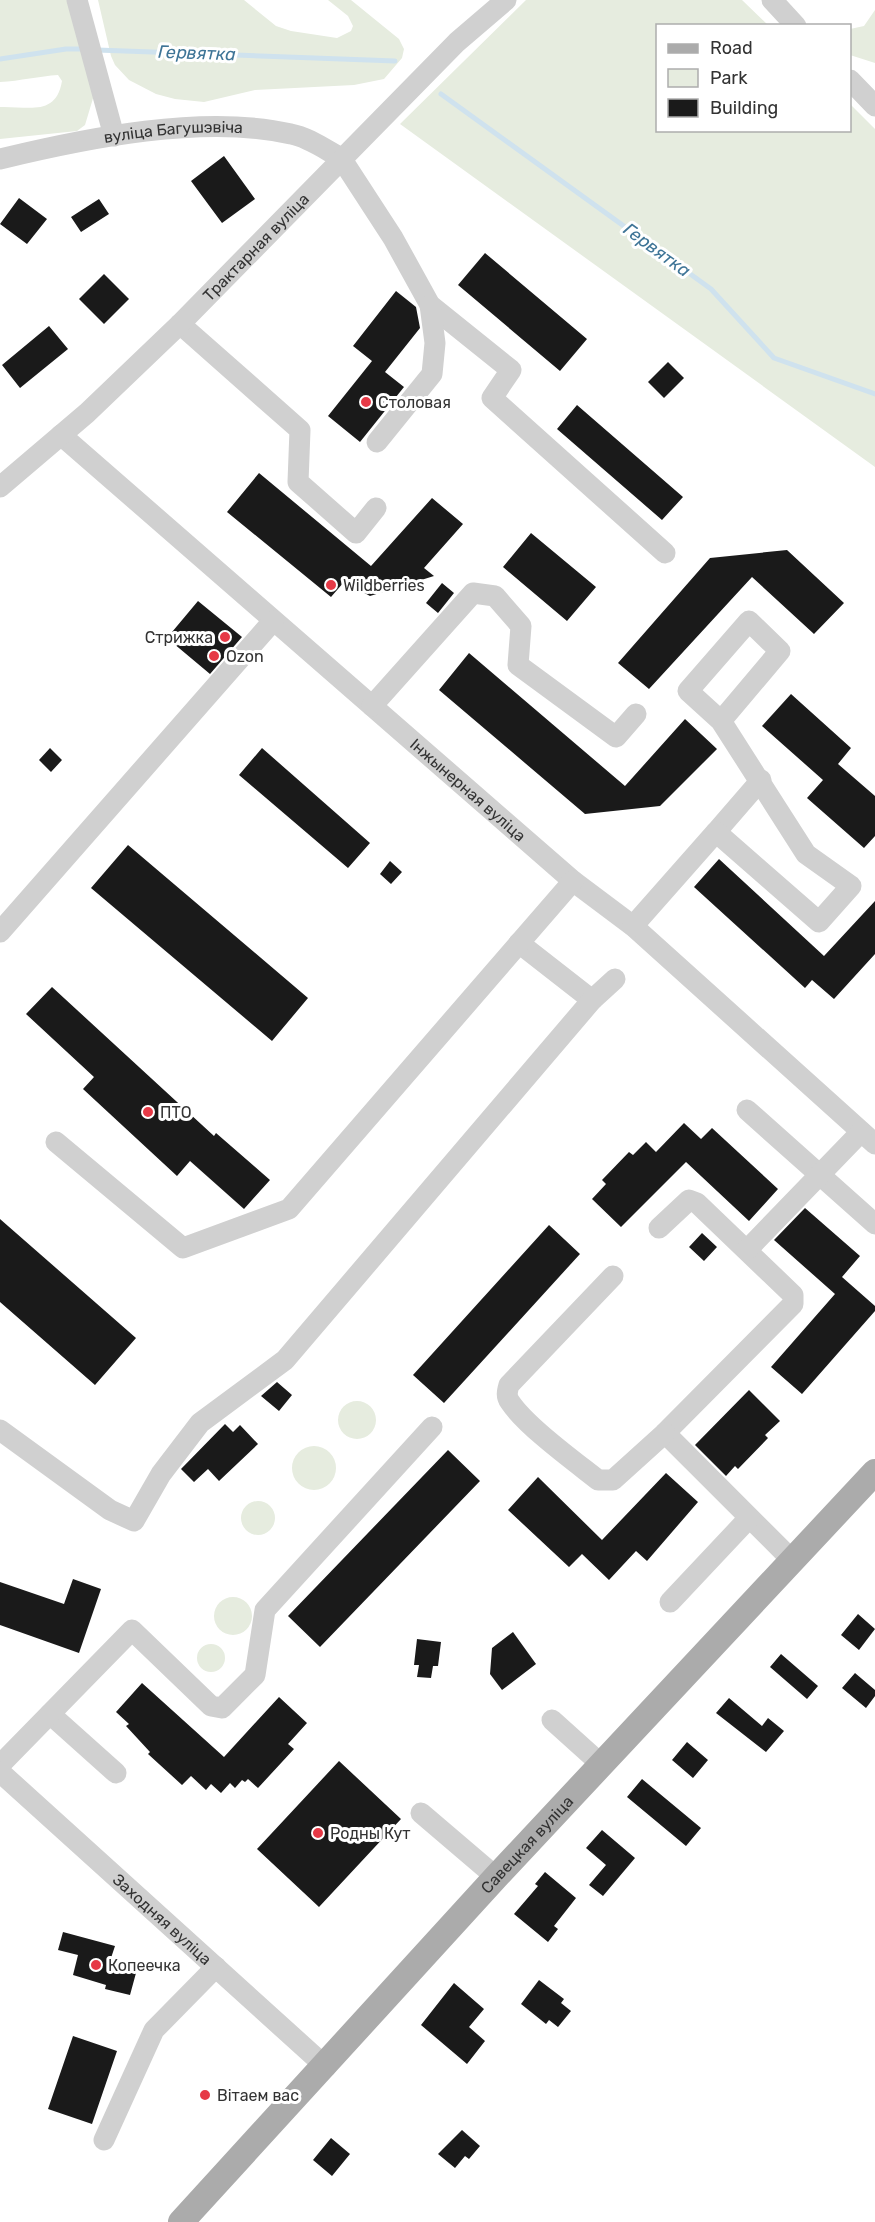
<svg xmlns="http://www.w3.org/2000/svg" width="875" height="2222" font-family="Rubik,sans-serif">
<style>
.green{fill:#e6ecdf}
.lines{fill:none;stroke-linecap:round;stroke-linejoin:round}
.stream{stroke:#cfe2ee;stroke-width:5}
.building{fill:#1a1a1a}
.minor{stroke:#d0d0d0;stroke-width:21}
.major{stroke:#ababab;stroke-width:26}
.poi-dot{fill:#e63946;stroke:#fff;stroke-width:2}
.labels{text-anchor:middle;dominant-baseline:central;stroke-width:6;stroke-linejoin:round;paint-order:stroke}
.street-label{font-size:16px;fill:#333;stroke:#fff}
.poi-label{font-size:16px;fill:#333;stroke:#fff;text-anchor:start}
.water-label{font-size:18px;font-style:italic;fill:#3f7597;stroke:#fff}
</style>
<rect width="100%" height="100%" fill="#fff"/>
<!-- green -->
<path class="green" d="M0 0H68L94 95 85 125 77 131 0 139V107C28 106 56 117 62 81L58 75C40 76 20 81 0 82Z
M98 0H244L276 26 291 31 337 38 351 31 353 26 348 16 328 0H351L399 39 404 49 402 58 384 79 354 85 255 90 204 102 175 99 156 94 129 80 115 65 111 56Z
M526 0H742L768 25 658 26V130H850V104L875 129V467L400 124Z
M875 10V63L850 55V29L864 26Z
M338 1420a19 19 0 1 1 38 0a19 19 0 1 1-38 0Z
M292 1468a22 22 0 1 1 44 0a22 22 0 1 1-44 0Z
M241 1518a17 17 0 1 1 34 0a17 17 0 1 1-34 0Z
M214 1616a19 19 0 1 1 38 0a19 19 0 1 1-38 0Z
M197 1658a14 14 0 1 1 28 0a14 14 0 1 1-28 0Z"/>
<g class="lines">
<!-- stream -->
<path class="stream" d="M97 50 395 61
M0 59 66 49H84
M441 94 711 289 774 358 875 394"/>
</g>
<!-- building -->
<path class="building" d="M224 156 255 199 222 223 191 181Z
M19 198 47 219 27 244 0 224Z
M99 199 109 214 81 232 71 217Z
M485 253 587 339 560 371 458 285Z
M104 274 129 299 104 324 79 299Z
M396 291 416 307 420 328 385 372 404 387 360 442 328 416 372 361 353 346Z
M49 326 68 349 20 388 2 365Z
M668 362 684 378 664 398 648 382Z
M577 405 683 497 662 520 557 429Z
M259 473 371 566 432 498 463 524 424 568 434 576 370 596 344 582 331 597 227 512Z
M531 533 596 587 567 621 503 567Z
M787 550 844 603 814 634 752 577 649 689 618 663 710 558Z
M442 583 454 593 438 613 426 603Z
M198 601 242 637 210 674 167 638Z
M469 653 625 786 685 719 717 749 660 806 585 814 439 690Z
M791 694 851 748 838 764 875 796V836L864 848 807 798 823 780 762 726Z
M50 748 62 760 51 772 39 760Z
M262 748 370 843 348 868 239 775Z
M128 845 308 998 272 1041 91 888Z
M719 859 824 956 875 901V954L834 999 812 980 805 988 694 887Z
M390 861 402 872 391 884 380 874Z
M52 987 214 1136 216 1133 270 1180 244 1209 190 1161 177 1176 83 1089 94 1077 26 1014Z
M684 1123 701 1139 712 1128 778 1189 749 1221 686 1162 621 1227 592 1199 606 1184 602 1180 629 1152 633 1155 646 1142 656 1152Z
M805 1208 860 1256 842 1277 875 1306V1311L802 1394 771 1367 835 1294 774 1240Z
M0 1219 136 1338 95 1385 0 1302Z
M549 1225 580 1254 444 1403 413 1375Z
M702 1233 717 1247 704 1261 689 1247Z
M277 1382 292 1395 279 1411 261 1396Z
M749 1390 780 1421 765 1435 768 1438 738 1469 735 1466 726 1476 695 1445Z
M225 1424 233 1432 240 1425 258 1444 219 1481 208 1469 194 1482 181 1469Z
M448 1450 480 1481 320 1647 288 1616Z
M666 1473 698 1502 647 1561 636 1551 609 1580 582 1554 569 1567 508 1510 538 1477 602 1540Z
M73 1579 101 1589 79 1653 0 1625V1582L64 1604Z
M858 1614 875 1629 859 1650 841 1635Z
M513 1632 536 1664 502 1690 490 1674 492 1648Z
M417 1639 441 1642 438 1666H433L431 1678 417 1677 419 1665H414Z
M781 1654 818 1686 807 1699 770 1667Z
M855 1673 875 1690V1696L866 1708 842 1688Z
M142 1683 224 1757 279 1697 307 1723 288 1744 294 1749 258 1788 248 1779 245 1782 242 1780 235 1788 230 1783 221 1793 211 1784 206 1790 191 1776 182 1785 148 1754 150 1752 126 1726 129 1724 116 1712Z
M729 1698 762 1726 768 1718 784 1731 766 1752 716 1713Z
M687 1742 708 1760 693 1778 672 1760Z
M339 1761 401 1819 319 1907 257 1849Z
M642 1779 701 1828 686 1846 627 1797Z
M602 1830 635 1858 603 1896 589 1885 606 1865 586 1848Z
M545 1872 576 1898 554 1926 558 1929 548 1942 514 1914 538 1886 535 1884Z
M63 1932 115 1946 111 1958 122 1969 136 1973 130 1995 105 1989 106 1985 73 1975 78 1955 58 1950Z
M539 1980 564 1999 561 2003 571 2011 558 2027 549 2020 546 2024 521 2004Z
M454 1983 484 2009 469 2027 485 2041 467 2064 421 2025Z
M73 2036 117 2051 92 2124 48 2109Z
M462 2130 480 2146 469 2159 465 2156 455 2168 438 2154Z
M331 2138 350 2154 332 2176 313 2160Z"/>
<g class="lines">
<!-- minor -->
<g class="minor">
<path d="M77 0 114 136"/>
<path d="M772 0 796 26"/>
<path d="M850 80 875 106"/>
<path d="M341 158 393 238 430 305 511 370 492 398 665 553"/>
<path id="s1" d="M0 159C87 138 204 114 291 134 308 137 326 150 341 158"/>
<path d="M180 324 300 430 298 482 356 533 376 508"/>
<path id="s2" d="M61 435 573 881 633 926 875 1144"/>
<path d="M377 442 432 374 435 343 430 305"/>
<path id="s3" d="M0 487 87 413 180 324 457 42 506 0"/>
<path d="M372 706 473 593 495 596 521 626 518 665 616 737 636 714"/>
<path d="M716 832 761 780"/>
<path d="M633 926 716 832 819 922 851 886 806 854 721 721 780 651 749 621 688 691 721 721"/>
<path d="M0 932 273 621"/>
<path d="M519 943 592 1000"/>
<path d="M747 1110 875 1224"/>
<path d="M56 1142 183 1248 289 1209 573 881"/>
<path d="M659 1228 689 1200 697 1203 793 1295V1304L665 1433 793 1561"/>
<path d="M747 1250 861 1132"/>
<path d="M613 1276 509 1385C507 1392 506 1396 510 1402 526 1426 574 1461 598 1480H613L665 1433"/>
<path d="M0 1430 110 1510 134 1521 161 1474 200 1423 285 1360 592 1000 615 979"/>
<path d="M670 1602 749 1518"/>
<path d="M50 1714 116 1773"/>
<path d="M552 1720 602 1765"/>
<path d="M0 1765 132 1630 211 1706 222 1708 255 1675 265 1610 432 1427"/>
<path id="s4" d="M0 1772 326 2067"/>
<path d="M421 1813 496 1877"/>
<path d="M104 2140 154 2030 216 1967"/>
</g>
<!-- major -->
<path class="major" id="s5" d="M181 2222 496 1877 875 1472"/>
</g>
<!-- markers -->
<g class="poi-dot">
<circle cx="366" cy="402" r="6"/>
<circle cx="331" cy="585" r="6"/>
<circle cx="225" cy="637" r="6"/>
<circle cx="214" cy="656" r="6"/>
<circle cx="148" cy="1112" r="6"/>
<circle cx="318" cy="1833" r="6"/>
<circle cx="96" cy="1965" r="6"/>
<circle cx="205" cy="2095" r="6"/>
</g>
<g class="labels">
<!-- street labels -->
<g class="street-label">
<text stroke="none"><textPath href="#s1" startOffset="176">вуліца Багушэвіча</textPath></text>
<text stroke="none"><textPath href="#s3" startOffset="351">Трактарная вуліца</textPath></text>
<text stroke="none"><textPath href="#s2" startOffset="540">Інжынерная вуліца</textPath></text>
<text stroke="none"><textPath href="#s5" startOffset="512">Савецкая вуліца</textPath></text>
<text stroke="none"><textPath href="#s4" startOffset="219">Заходняя вуліца</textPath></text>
</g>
<!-- poi labels -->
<g class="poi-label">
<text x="378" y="402">Столовая</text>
<text x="343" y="585">Wildberries</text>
<text x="213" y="637" text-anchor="end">Стрижка</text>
<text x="226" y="656">Ozon</text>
<text x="160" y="1112">ПТО</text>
<text x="330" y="1833">Родны Кут</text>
<text x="108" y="1965">Копеечка</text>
<text x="217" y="2095">Вітаем вас</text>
</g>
<!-- water labels -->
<g class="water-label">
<text transform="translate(197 53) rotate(2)">Гервятка</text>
<text transform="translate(657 250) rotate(36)">Гервятка</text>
</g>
</g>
<!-- legend -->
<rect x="656" y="24" width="195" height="108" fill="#ffffff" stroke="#adadad" stroke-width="1.5"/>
<rect x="668" y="44" width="30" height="9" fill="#ababab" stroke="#adadad" stroke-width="1.5"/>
<text x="710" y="54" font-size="18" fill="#333333">Road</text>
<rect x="668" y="69" width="30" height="18" fill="#e6ecdf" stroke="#adadad" stroke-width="1.5"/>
<text x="710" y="84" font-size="18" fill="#333333">Park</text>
<rect x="668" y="99" width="30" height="18" fill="#1a1a1a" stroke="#adadad" stroke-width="1.5"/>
<text x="710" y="114" font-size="18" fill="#333333">Building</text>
</svg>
